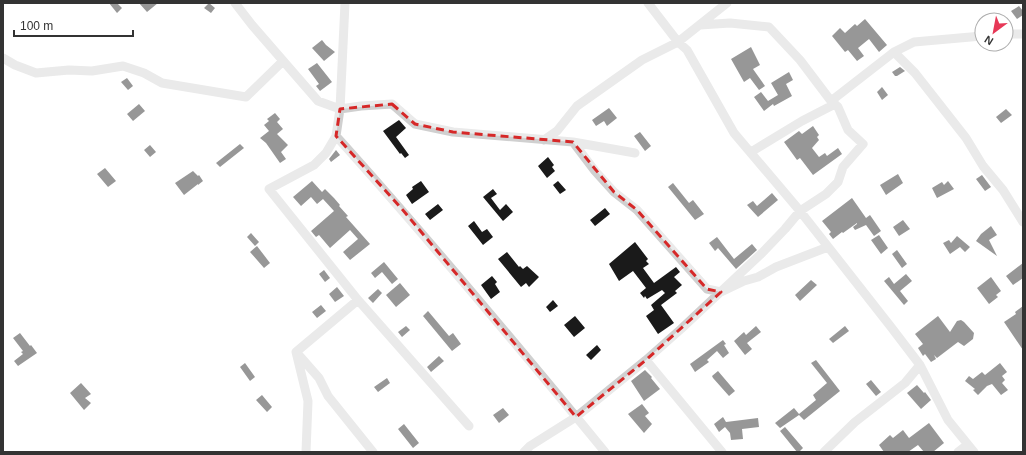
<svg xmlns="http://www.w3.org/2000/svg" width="1026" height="455" font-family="Helvetica,sans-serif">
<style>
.building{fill:#1a1a1a}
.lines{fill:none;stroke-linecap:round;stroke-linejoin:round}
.street{stroke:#d0d0d0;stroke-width:9}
.marked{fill:none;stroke:#d62828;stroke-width:3;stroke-dasharray:8 5;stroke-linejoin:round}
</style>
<rect width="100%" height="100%" fill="#fff"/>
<!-- building -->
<path class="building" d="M109 3H117L122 8 117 13Z
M139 3H158L147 12Z
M209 3 215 8 211 13 204 8Z
M1019 6 1023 11V15L1017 19 1011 11Z
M865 19 887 45 879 52 869 39 858 48 864 56 857 61 848 50 845 52 832 36 840 28 845 33 855 24 857 26Z
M322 40 326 45 335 52 324 61 312 48Z
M751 47 760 65 753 69 765 86 759 90 750 78 744 82 731 59Z
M317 63 332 82 320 91 316 86 319 84 308 69Z
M900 67 905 71 897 76H895L892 72Z
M789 72 793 80 786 84 792 96 774 106 773 104 764 111 754 97 761 92 768 101 778 95 771 83Z
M127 78 133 86 128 90 121 82Z
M882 87 888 95 882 100 877 92Z
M139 104 145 111 133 121 127 114Z
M609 108 617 118 607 126 604 121 596 126 592 120Z
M1006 109 1012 115 1001 123 996 117Z
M275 113 280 119 277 122 283 129 277 134 288 145 281 152 286 159 280 163 266 143 260 138 269 131 264 125 269 121 267 119Z
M399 120 406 128 396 137 409 155 405 158 401 153 400 154 383 131Z
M813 126 819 135 817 137 819 140 812 148 819 157 825 153 827 156 838 148 842 154 813 175 800 158 797 160 784 142 799 131 802 134Z
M640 132 651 146 645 151 634 136Z
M240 144 244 148 220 167 216 163Z
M150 145 156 152 150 157 144 150Z
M336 150 340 155 331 162 329 159Z
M548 157 554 165 552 167 555 171 547 178 538 166Z
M105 168 116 181 108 187 97 174Z
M193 171 198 176 199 175 203 181 198 185V184L184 195 175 183Z
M898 174 903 183 886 195 880 185Z
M982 175 991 187 985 191 976 179Z
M312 181 322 192 325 189 334 198 340 205 339 206 348 216 346 217 370 244 350 260 343 252 358 239 350 230 330 248 319 235 316 237 311 231 334 211 323 199 317 204 311 197 301 206 293 197Z
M421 181 429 192 412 204 406 195 413 189 412 187Z
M558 181 566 190 560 194 553 185Z
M948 181 954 189 937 198 932 188 942 182 944 185Z
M673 183 689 203 693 200 704 214 695 220 668 187Z
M493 189 497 194 491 198 500 210 506 204 513 212 503 221 483 197Z
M772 193 778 200 758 217 747 205 753 201 757 206Z
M852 198 866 218 870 215 881 231 874 236 866 225 855 230 853 227 857 224V223L843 233 842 232 833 239 829 234 831 232 822 221Z
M438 204 443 210 430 220 425 214Z
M605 208 610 214 595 226 590 220Z
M903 220 910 229 899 236 893 227Z
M474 221 482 232 487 229 493 237 483 245 468 226Z
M991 226 997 235 989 240 997 256 976 241 981 234Z
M251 233 259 242 255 246 247 237Z
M879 235 888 248 881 254 871 240Z
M957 236 970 247 965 252 960 247 950 254 943 243 949 240 951 243Z
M717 237 734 259 752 244 757 250 736 269 718 248 715 251 709 243Z
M635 242 648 259 646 261 649 264 643 268 654 283 676 267 680 272 674 277 682 285 675 291 677 293 661 305 674 323 658 334 646 316 654 310 651 305 665 293 662 290 647 299 645 296 644 298 640 293 646 288 633 271 619 281 609 264Z
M257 246 270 263 264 268 250 252Z
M897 250 907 264 902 268 892 254Z
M507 252 519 267 520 266 523 269 527 266 539 277 529 287 526 283 521 287 498 259Z
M384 262 398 279 392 284 382 272 375 278 371 273Z
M1023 263V278L1013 285 1006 276Z
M324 270 330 278 325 282 319 274Z
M906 274 912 281 900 291 908 301 904 305 884 281 889 277 894 284Z
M492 276 497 282 495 284 500 292 491 299 481 285Z
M991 277 1001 291 996 295 998 297 989 304 977 288Z
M811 280 817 285 800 301 795 295Z
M400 283 410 295 396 307 386 295Z
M337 287 344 296 335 302 329 294Z
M378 289 382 293 373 303 368 298Z
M553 300 558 306 550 312 546 307Z
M321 305 326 311 317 318 312 312Z
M1023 306V350L1004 322 1016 314 1015 312Z
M428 311 449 336 453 333 461 344 452 351 423 316Z
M575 316 585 328 574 337 564 325Z
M938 316 950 332 957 321 961 320 964 322 974 333 973 339 964 346 958 342 937 358 934 355 936 359 931 362 925 354 923 356 918 348 923 344 915 334Z
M406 326 410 330 402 337 398 332Z
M756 326 761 332 747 343 752 349 745 355 734 341 744 332 746 335Z
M845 326 849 331 833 343 829 339Z
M20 333 30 346 31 345 37 353 18 366 14 361 23 354 21 352 23 351 13 338Z
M723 340 726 344 724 345 729 353 723 358 717 351 707 360 709 362 695 372 690 364Z
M597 345 601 350 591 360 586 355Z
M439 356 444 361 431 372 427 367Z
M816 360 840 391 804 420 799 415 780 428 775 423 794 408 799 414 816 400 813 395 827 383 811 363Z
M245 363 255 377 250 381 240 367Z
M1000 363 1007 372 1002 376 1005 380 1002 383 1008 390 1001 395 992 384 987 386 978 395 973 390 975 389 965 381 969 376 973 379 982 372 985 375Z
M645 370 652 377 651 378 660 389 644 401 631 381Z
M718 371 735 391 729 396 713 378 712 376Z
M387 378 390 383 378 392 374 387Z
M871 380 881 392 876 396 866 384Z
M81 383 91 394 85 398 91 403 84 410 70 393Z
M917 385 924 393 925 392 931 400 921 409 907 393Z
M262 395 272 407 267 412 256 400Z
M642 404 649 413 645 416 652 424 644 433 628 414Z
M503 408 509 415 499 423 493 415Z
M723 417 726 422 758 418 759 427 742 429 743 439 731 440 730 433 725 427 719 432 714 424Z
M929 423 944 443 933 452H924L918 445 908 452H884L879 445 890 435 893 438 903 430 909 438Z
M404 424 419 443 413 448 398 429Z
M785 427 803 448 799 452H797L780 431Z"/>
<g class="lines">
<!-- street -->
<path class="street" d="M235 3 252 25 318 101 340 109 361 106 392 104 415 124 453 132 573 142 635 153
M345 3 340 109 336 136 326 153 314 165 269 189 358 300 469 426
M648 3 678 42 687 50 734 133 800 211 891 327 920 365 948 420 974 452
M700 25 730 23 769 27 800 60 831 101 894 52 914 42 982 36
M1006 34H1023
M894 52 915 73 966 138 983 166 1003 190 1023 222
M3 58 15 65 36 73 69 70 92 71 123 66 144 73 162 83 246 97 283 61
M336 136C429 239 517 345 605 452
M544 140 557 131 577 106 642 60 678 42 727 3
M573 142 595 171 614 192 637 210 707 289 721 292 744 281 758 277 776 267 828 247
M751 152 802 121 835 104
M297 353 319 378 328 396 373 452
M646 360 722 452
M306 452 308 401 296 352 358 300
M524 452 530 446 576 417 646 360 681 329 762 253 785 229 800 211 826 194 838 182 843 167 863 144 848 130 838 107 831 101
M824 452 855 422 905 383 920 365
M958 452 967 445"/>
</g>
<!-- marked area -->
<path d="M0 0H1026V455H0ZM392 104 415 124 453 132 573 142 614 192 637 210 707 289 721 292 646 360 576 417 402 209 336 136 340 109Z" fill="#fff" fill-opacity=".55" fill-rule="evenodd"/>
<path class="marked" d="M392 104 415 124 453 132 573 142 614 192 637 210 707 289 721 292 646 360 576 417 402 209 336 136 340 109Z"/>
<!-- border -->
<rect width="1026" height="455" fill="none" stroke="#333333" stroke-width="8"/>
<!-- north arrow -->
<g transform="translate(994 32) rotate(212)"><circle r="19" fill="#ffffff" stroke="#adadad"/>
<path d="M0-3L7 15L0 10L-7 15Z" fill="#e73857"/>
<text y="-6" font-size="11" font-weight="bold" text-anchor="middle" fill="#333333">N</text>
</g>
<!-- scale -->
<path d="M14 30v6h119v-6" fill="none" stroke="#333333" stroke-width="2"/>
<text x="20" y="30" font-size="12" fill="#333333" stroke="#ffffff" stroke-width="3" paint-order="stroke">100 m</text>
</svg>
